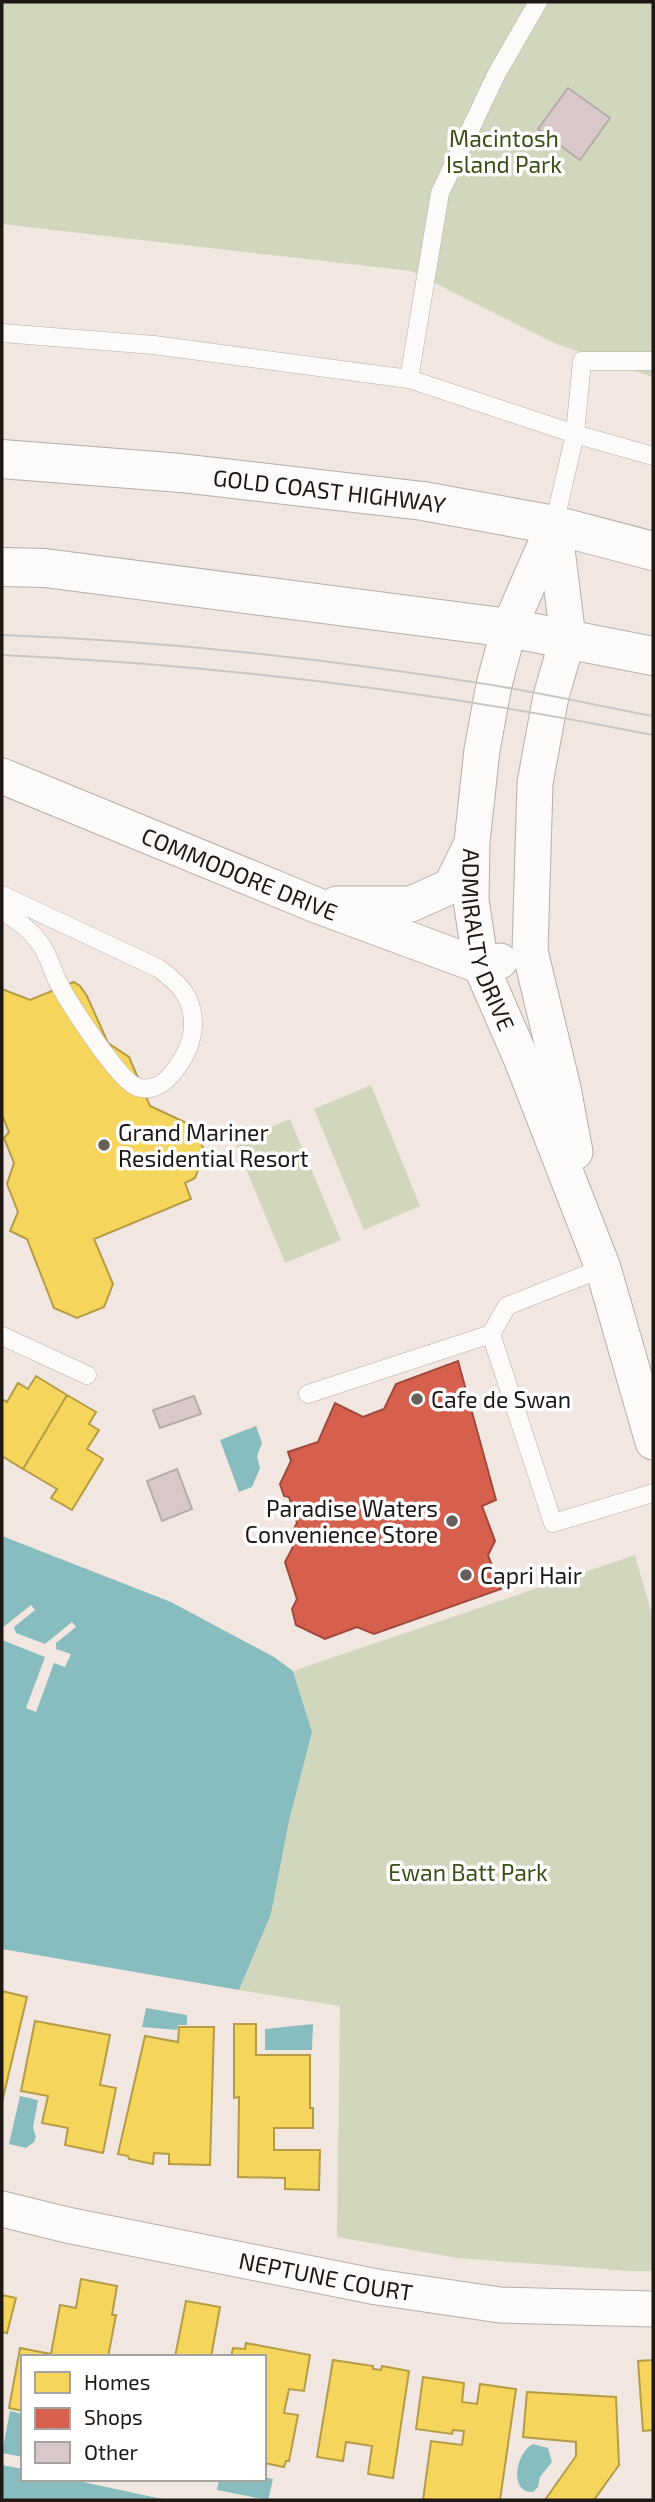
<svg xmlns="http://www.w3.org/2000/svg" width="655" height="2502" font-family="'Exo 2',sans-serif">
<style>
.green{fill:#d1d7bd}
.water{fill:#88bdbf}
.pier{fill:#f1e6e0}
.homes{fill:#f6d55c;stroke:#b59c46;stroke-width:2}
.shops{fill:#d6604d;stroke:#9f4a3c;stroke-width:2}
.building{fill:#d9c8ca;stroke:#b4abaa;stroke-width:2}
.lines{fill:none;stroke-linecap:round;stroke-linejoin:round}
.service-casing{stroke:#b7aeaa;stroke-width:19}
.minor-casing{stroke:#b7aeaa;stroke-width:37}
.trunk-casing{stroke:#b7aeaa;stroke-width:40}
.service{stroke:#fdfbfa;stroke-width:18}
.minor{stroke:#fdfbfa;stroke-width:35}
.trunk{stroke:#fdfbfa;stroke-width:38}
.tram{stroke:#c9c7c5;stroke-width:2}
.poi-dot{fill:#685f5b;stroke:#fff;stroke-width:2.5}
.labels{text-anchor:middle;dominant-baseline:central;stroke-width:7;stroke-linejoin:round;paint-order:stroke}
.park-label{font-size:23px;fill:#394f14;stroke:#fff}
.street-label{font-size:23px;fill:#1e1713;stroke:#fff}
.poi-label{font-size:23px;fill:#1e1713;stroke:#fff;text-anchor:start}
</style>
<rect width="100%" height="100%" fill="#f1e6e0"/>
<path class="green" d="M2 2H653V377L556 344 411 271 2 224Z
M371 1085 420 1206 364 1230 314 1109Z
M290 1119 341 1240 285 1263 235 1142Z
M635 1555 653 1618V2271H630L458 2258 337 2237 340 2006 239 1990 271 1914 289 1821 312 1732 293 1671Z"/>
<path class="water" d="M256 1426 262 1443 257 1456 260 1468 252 1487 239 1492 220 1440Z
M2 1536 171 1602 274 1657 293 1671 312 1732 289 1821 271 1914 239 1990 2 1949Z
M146 2008 187 2015V2025H178L177 2030 142 2027Z
M313 2024 312 2050H265V2029Z
M20 2096 38 2100 33 2128 36 2137 34 2142 26 2148 9 2144Z
M10 2411 23 2414V2457L2 2453Z
M533 2444 548 2448 552 2462 540 2477 538 2487 533 2492C508 2493 516 2452 533 2444Z
M2 2465 23 2469V2479H69L167 2500H2Z
M264 2477 273 2479 268 2500 217 2490 219 2479H264Z"/>
<path class="pier" d="M31 1605 35 1610 14 1627 16 1633 45 1644 72 1622 76 1627 56 1643V1649L71 1654 65 1667 54 1663 36 1712 26 1708 45 1657 2 1640V1628Z"/>
<path class="homes" d="M74 982 80 986 87 996 108 1043 129 1057 150 1106 193 1126 205 1152 195 1178 185 1183 191 1199 94 1239 113 1284 104 1307 77 1318 54 1308 27 1239 10 1231 18 1212 7 1184 14 1163 4 1138 9 1132 2 1115V989L30 1000Z
M36 1376 67 1395 23 1469 2 1456V1399L7 1402 18 1383 28 1389Z
M67 1395 96 1412 89 1424 99 1430 87 1449 103 1459 72 1510 51 1498 57 1489 23 1469Z
M2 1991 27 1997 2 2102Z
M35 2021 110 2035 100 2085 116 2088 103 2153 65 2145 68 2128 42 2123 48 2096 21 2091Z
M234 2024H256V2055H310V2108H313V2128H274V2150H320L319 2190 285 2189V2178L238 2177 239 2097 234 2098Z
M179 2027H214L210 2165 169 2164V2154L154 2153 153 2164 129 2159 128 2156 118 2154 145 2036 178 2042Z
M81 2279 117 2286 112 2315H116L108 2357H23V2411L9 2408 20 2348 51 2354 60 2305 76 2308Z
M2 2295 16 2298 7 2333 2 2332Z
M186 2301 220 2307 211 2357H175Z
M246 2343 310 2355 304 2391 289 2389 284 2413 298 2415 289 2461H286L284 2467 264 2463V2357H231L233 2348 245 2349Z
M333 2360 373 2366V2369L381 2370 382 2366 409 2371 393 2478 368 2474 372 2446 346 2442 343 2461 317 2457Z
M653 2360V2430L643 2431 638 2361Z
M423 2377 464 2383 462 2402 477 2404 480 2384 516 2389 500 2500H423L431 2441 462 2445 464 2431 453 2430 452 2434 416 2429Z
M527 2392 616 2397 619 2465 594 2500H545L576 2456V2442L523 2437Z"/>
<path class="shops" d="M458 1361 496 1500 482 1506 495 1541 488 1555 501 1589 374 1634 357 1627 325 1639 296 1625 292 1609 297 1599 285 1562 293 1547 289 1538 297 1523 289 1497 284 1496 280 1484 291 1461 288 1452 318 1442 335 1403 363 1417 384 1409 396 1384Z"/>
<path class="building" d="M568 88 610 118 580 160 538 129Z
M194 1396 201 1414 160 1428 153 1410Z
M177 1469 192 1509 162 1521 147 1481Z"/>
<g class="lines">
<defs>
<path id="service" d="M2 333 154 345 409 379 575 434 653 456
M409 379 440 193 497 73 538 2
M554 525 575 434 582 361H653
M2 895 158 968C179 983 193 997 193 1024 193 1044 183 1061 170 1076 162 1086 149 1091 137 1087 118 1080 67 1000 57 980 51 967 48 953 39 942 29 928 16 919 2 911
M603 1268 507 1306 491 1334 553 1523 653 1493
M2 1336 87 1375
M308 1394 491 1334"/>
<g id="minor">
<path id="s1" d="M554 525 509 628 494 685 482 750 472 842 471 900 481 966 521 1058 603 1268 653 1442"/>
<path d="M554 525 568 638 551 696 535 783 530 951 563 1088 575 1152"/>
<path id="s2" d="M2 776 316 905 481 966 500 961"/>
<path d="M337 904H411L451 886 470 847"/>
<path id="s3" d="M2 2209 67 2225 377 2287 500 2305 653 2309"/>
</g>
<g id="trunk">
<path id="s4" d="M2 459 181 473 423 501 554 525 653 551"/>
<path d="M2 567 45 568 509 628 653 656"/>
</g>
</defs>
<use href="#service" class="service-casing"/>
<use href="#minor" class="minor-casing"/>
<use href="#trunk" class="trunk-casing"/>
<use href="#service" class="service"/>
<use href="#minor" class="minor"/>
<use href="#trunk" class="trunk"/>
<path class="tram" d="M2 635C166 641 330 659 492 685 546 694 600 706 653 716
M2 655C220 665 439 692 653 735"/>
</g>
<g class="poi-dot">
<circle cx="104" cy="1145" r="7"/>
<circle cx="417" cy="1399" r="7"/>
<circle cx="452" cy="1521" r="7"/>
<circle cx="466" cy="1575" r="7"/>
</g>
<g class="labels">
<g class="park-label">
<text x="504" y="138">Macintosh<tspan x="504" dy="26">Island Park</tspan></text>
<text x="468" y="1872">Ewan Batt Park</text>
</g>
<g class="street-label">
<text stroke="none"><textPath href="#s4" startOffset="329">GOLD COAST HIGHWAY</textPath></text>
<text stroke="none"><textPath href="#s2" startOffset="257">COMMODORE DRIVE</textPath></text>
<text stroke="none"><textPath href="#s1" startOffset="430">ADMIRALTY DRIVE</textPath></text>
<text stroke="none"><textPath href="#s3" startOffset="331">NEPTUNE COURT</textPath></text>
</g>
<g class="poi-label">
<text x="118" y="1132">Grand Mariner<tspan x="118" dy="26">Residential Resort</tspan></text>
<text x="431" y="1399">Cafe de Swan</text>
<text x="438" y="1508" text-anchor="end">Paradise Waters<tspan x="438" dy="26">Convenience Store</tspan></text>
<text x="480" y="1575">Capri Hair</text>
</g>
</g>
<rect width="655" height="2502" fill="none" stroke="#1e1713" stroke-width="7"/>
<rect x="21" y="2355" width="245" height="126" fill="#ffffff" stroke="#a5a2a1" stroke-width="2"/>
<rect x="35" y="2372" width="35" height="21" fill="#f6d55c" stroke="#a5a2a1" stroke-width="2"/>
<text x="84" y="2390" font-size="21" fill="#1e1713">Homes</text>
<rect x="35" y="2408" width="35" height="21" fill="#d6604d" stroke="#a5a2a1" stroke-width="2"/>
<text x="84" y="2425" font-size="21" fill="#1e1713">Shops</text>
<rect x="35" y="2442" width="35" height="21" fill="#d9c8ca" stroke="#a5a2a1" stroke-width="2"/>
<text x="84" y="2460" font-size="21" fill="#1e1713">Other</text>
</svg>
